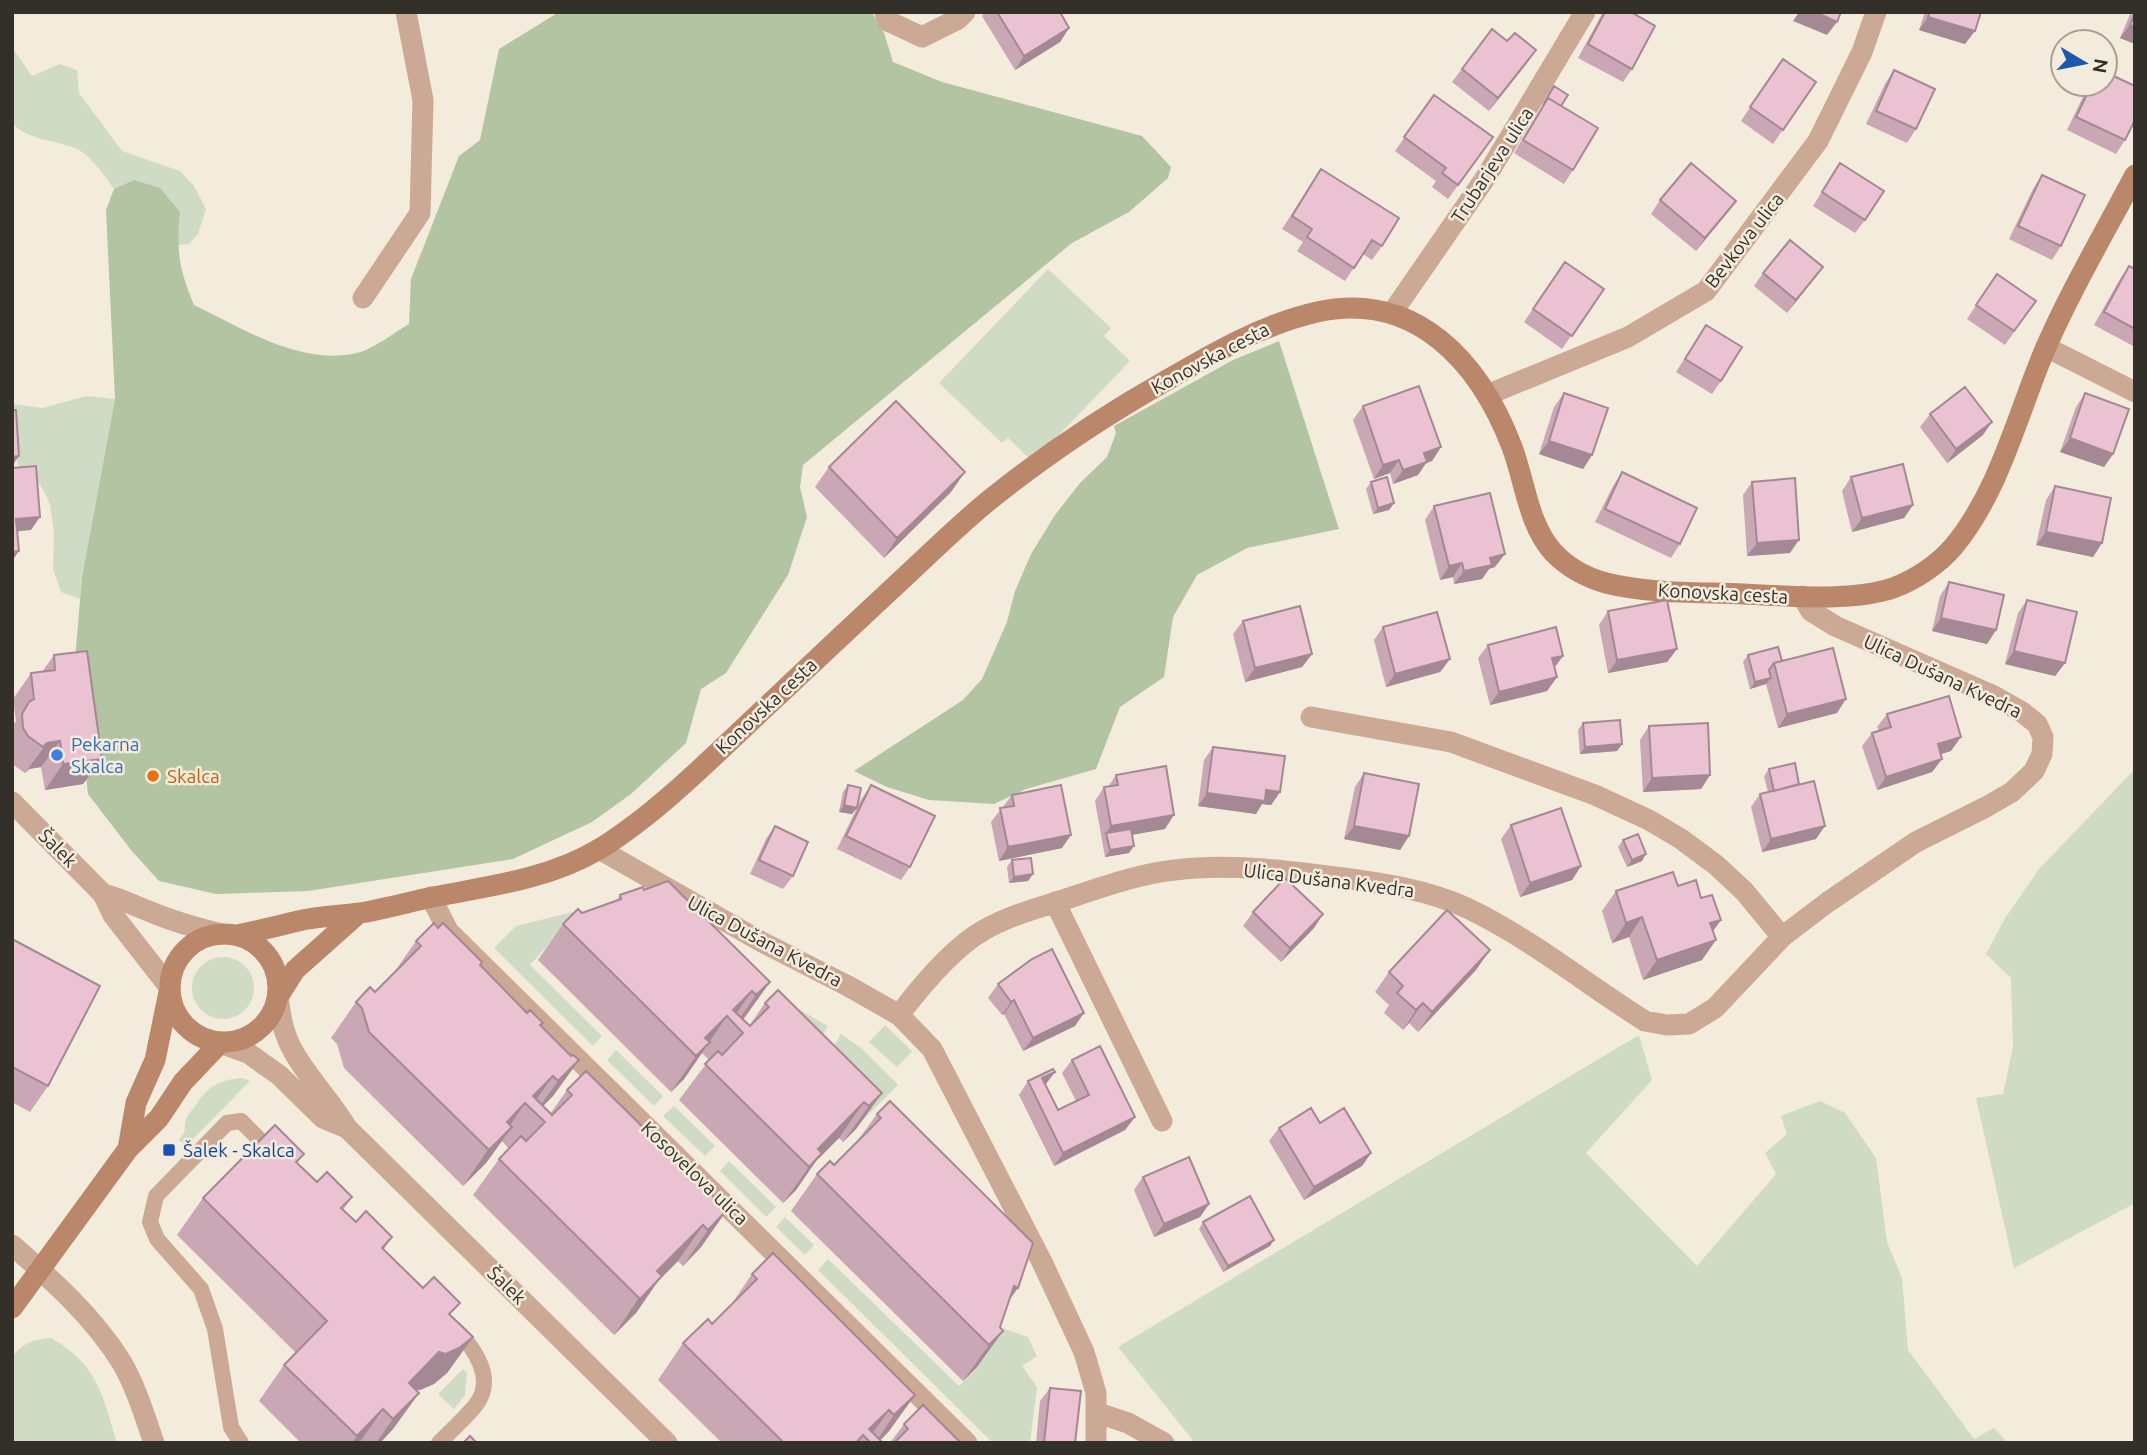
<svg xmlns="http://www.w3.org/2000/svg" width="2147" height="1455" font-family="Ubuntu,sans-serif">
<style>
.green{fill:#cfdbc4}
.forest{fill:#b3c4a3}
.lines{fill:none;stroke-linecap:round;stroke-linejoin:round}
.lane{stroke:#cca995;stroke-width:16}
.street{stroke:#cca995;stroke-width:21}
.secondary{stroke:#ba876a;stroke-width:21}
.wall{fill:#c9a7b5}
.shaded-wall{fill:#a48893}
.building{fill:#eac2d2;stroke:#a48893;stroke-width:2}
.shop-dot{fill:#3f7fe0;stroke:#f3ebdc;stroke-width:2.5}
.food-dot{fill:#e8710a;stroke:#f3ebdc;stroke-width:2.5}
.transit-dot{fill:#1a4fb4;stroke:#f3ebdc;stroke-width:2.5}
.labels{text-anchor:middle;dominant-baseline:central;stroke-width:5;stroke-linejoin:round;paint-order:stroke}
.street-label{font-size:19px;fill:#33302a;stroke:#f3ebdc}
.shop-label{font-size:19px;fill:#366cbe;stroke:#f3ebdc;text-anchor:start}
.food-label{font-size:19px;fill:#c56008;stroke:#f3ebdc;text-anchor:start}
.transit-label{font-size:19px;fill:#164399;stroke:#f3ebdc;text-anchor:start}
</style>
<rect width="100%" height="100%" fill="#f3ebdc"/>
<path class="green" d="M12 47 32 76 60 64 77 70 79 93 122 151 180 171 194 186 206 209 198 234 189 244 177 245 180 212 134 180 114 189C105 176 90 154 75 148 54 140 28 140 12 123Z
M1048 269 1111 328 1104 336 1130 361 1033 462 1008 438 1002 443 939 383Z
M86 396 115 399 82 577 80 599 61 592 53 569 54 533 50 504 40 484 20 478 12 424V404L43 408Z
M2135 769V1203L2014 1268 1976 1098 2003 1094 2013 1047 2011 978 1986 954 2004 920 2039 869Z
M573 912 579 935 551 942 530 965 602 1036 593 1046 494 948 516 926Z
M192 988a31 31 0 1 1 62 0a31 31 0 1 1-62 0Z
M781 999 828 1026 818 1043 831 1052 841 1034 861 1048 898 1085 860 1123Z
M885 1025 912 1051 897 1067 869 1042Z
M1639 1035 1652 1080 1586 1153 1697 1266 1776 1174 1765 1153 1787 1134 1781 1116 1820 1101 1845 1113 1876 1158 1887 1242 1902 1278 1908 1350 1974 1439 1994 1428 2008 1443H1195L1118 1347Z
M616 1050 663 1096 654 1106 607 1060Z
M243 1078 250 1081 186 1146 179 1140C188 1128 183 1130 186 1119 188 1114 193 1109 196 1105 208 1086 221 1079 243 1078Z
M674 1106 715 1146 705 1156 663 1116Z
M729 1161 776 1207 766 1217 720 1171Z
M785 1217 814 1245 805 1255 776 1227Z
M828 1259 959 1386 978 1367 993 1325 1028 1337 1037 1356 1022 1366 1037 1387 1030 1443H993L818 1270Z
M51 1338C98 1365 102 1394 117 1443H12V1357C22 1343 35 1339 51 1338Z
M463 1369 467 1373 465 1395 454 1409 438 1394Z"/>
<path class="forest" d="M559 12H871L882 26 893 62 942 82 1142 136 1171 167 1168 178 1129 212 1072 243 803 465 800 487 807 517 788 575 726 673 701 689 686 743 631 794 592 822 513 859 308 891 216 894 159 881 131 850 88 794 74 672 82 577 115 399 106 210 114 189 134 180 160 188 180 212C176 251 179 269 194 305 244 329 300 366 357 353 372 350 395 332 409 324L411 279 459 156 480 140 499 49Z
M1279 341 1339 529 1247 548 1197 575 1173 617 1164 677 1120 707 1096 769 1026 789 994 804 929 800 887 787 854 771 963 700 982 679 1007 622 1015 591 1031 554 1055 515 1080 483 1107 457 1116 433 1114 426 1233 360Z"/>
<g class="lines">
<path class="lane" d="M241 1443 231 1427 215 1329 201 1289 157 1239 150 1222 156 1196 227 1123 241 1121 274 1154
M439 1443C451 1431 464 1419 475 1406 497 1379 474 1347 454 1328"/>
<path class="street" d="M885 12 888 21 922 37 958 19 965 12
M363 298 420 213 423 100 406 12
M1392 313 1486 177 1585 12
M2046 347 2135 392
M1487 395 1628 337 1706 291 1818 141 1862 52 1876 12
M1311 717 1451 742 1595 795 1649 820 1681 839 1716 865 1744 891 1782 937
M12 802 103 894 113 915 170 988
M599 849 760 941 848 986 899 1015 932 1049 1042 1262 1084 1352 1096 1393V1443
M103 894C121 898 134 906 151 912 174 922 197 928 221 934
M431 897 448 931 967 1443
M1055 902 1162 1121
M278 997C280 1010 281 1023 286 1035 295 1064 331 1100 347 1128L667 1443
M899 1015C921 986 952 948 984 930 1009 916 1037 908 1063 900 1100 888 1137 874 1175 870 1231 863 1289 871 1344 878 1386 884 1428 890 1467 908 1530 938 1586 984 1645 1021L1667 1025 1689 1024 1715 1008 1782 937 1828 902 1916 842 1986 807 2012 792 2034 771 2042 754 2043 737 2037 724 2022 712 1992 695 1835 626 1811 611 1802 596
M220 1043 248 1053 279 1075 323 1118 347 1128
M12 1245C52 1280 94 1317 122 1363 136 1387 145 1417 154 1443
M1098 1413 1128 1423 1164 1443"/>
<path class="secondary" d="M170 988a54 54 0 1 1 108 0a54 54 0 1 1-108 0Z
M237 935C258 931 277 926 298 921 318 916 339 916 360 913 384 909 409 902 433 897 490 886 550 879 601 848 665 808 725 744 781 693 823 653 866 613 909 573 936 548 963 521 992 498 1048 453 1107 414 1169 379 1215 352 1264 324 1317 312 1416 290 1480 363 1512 447 1525 481 1528 524 1553 552 1567 567 1587 578 1606 583 1650 594 1699 592 1744 594 1787 596 1852 602 1893 588 1915 580 1939 564 1954 546 1998 493 2017 417 2043 354 2069 293 2104 234 2135 175
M278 997 295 970 359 913
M128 1149 136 1103 155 1060 169 992
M12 1308 128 1149 159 1118 183 1082 220 1043"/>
</g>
<path class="wall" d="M985 12H1060L1069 28 1060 42 1015 70 982 16Z
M1603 12H1631L1632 69 1623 82 1578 58Z
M1925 12H1981L1965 44 1919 30Z
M2131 12H2135V44L2120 38Z
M1507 41 1536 50 1489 111 1452 82 1462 69Z
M1783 59 1816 82 1773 144 1741 121Z
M1894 70 1916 129 1907 143 1866 124 1885 84Z
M2089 84H2105L2125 140 2116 154 2067 130Z
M1554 86 1561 106 1573 170 1564 184 1514 153Z
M1434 95 1493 137 1448 199 1432 187 1436 181 1395 151Z
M1840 163 1865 220 1855 233 1813 206Z
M1321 169 1382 246 1372 260 1363 254 1345 281 1297 251 1303 242 1282 229Z
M2042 175 2061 246 2052 260 2009 239 2033 189Z
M1660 200 1736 201 1726 214 1696 251 1651 214Z
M1565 262 1604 289 1562 349 1524 322Z
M2129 266 2135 269V347L2094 325 2120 279Z
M1763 273 1813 280 1787 313 1754 286Z
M1997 274 2036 301 2005 345 1967 319Z
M1706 325 1721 381 1712 394 1676 372Z
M1564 393 1592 455 1583 469 1539 454 1554 407Z
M2085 393 2113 454 2104 467 2060 452 2076 407Z
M1363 406 1441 447 1432 461 1426 463 1418 475 1393 484 1390 473 1374 479 1353 420Z
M1930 414 1983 435 1947 463 1920 427Z
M829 467 951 492 884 558 815 487Z
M1622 472 1680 544 1671 558 1595 522 1613 486Z
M1851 477 1913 505 1904 518 1852 532 1842 491Z
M1371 482 1394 503 1389 510 1373 514 1366 489Z
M1752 482 1790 553 1747 556 1743 495Z
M2055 486 2102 543 2093 557 2036 545 2046 500Z
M1434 506 1495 567 1489 569 1482 579 1454 584 1453 577 1440 580 1425 520Z
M1949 582 1996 630 1987 644 1932 631 1940 596Z
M2027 600 2065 663 2055 676 2005 664 2018 613Z
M1608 611 1677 649 1667 662 1608 673 1599 625Z
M1243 621 1312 654 1302 667 1245 682 1233 634Z
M1383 627 1450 659 1440 672 1386 687 1374 640Z
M1488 645 1563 656 1554 668 1557 677 1547 691 1490 705 1478 658Z
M54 655 102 759 83 784 45 790 41 767 29 769 25 773 12 764V726L16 721 13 699 31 673 42 672Z
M1748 655 1782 661 1837 713 1778 728 1766 684 1750 689 1743 662Z
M1887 714 1951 751 1940 754 1942 759 1932 772 1877 790 1862 746 1872 733 1879 731 1877 727Z
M1583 723 1622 744 1617 751 1580 754 1578 730Z
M1649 726 1710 775 1701 789 1643 792 1640 740Z
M1213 747 1280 792 1271 805 1262 804 1256 814 1198 806 1204 760Z
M1769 769 1799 784 1816 839 1762 852 1751 807 1760 794 1768 792 1764 776Z
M1364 773 1409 836 1400 850 1344 839 1355 787Z
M1116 775 1165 829 1132 835 1129 853 1105 857 1095 801 1104 787H1108Z
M848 785 857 807 862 798 871 785 910 867 901 880 837 849 857 808 852 814 839 812 843 792Z
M1012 795 1062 848 999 861 991 822Z
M1511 825 1581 866 1572 880 1520 897 1501 839Z
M775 826 793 876 783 889 750 874 766 839Z
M1623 840 1642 861 1627 867 1618 847Z
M1012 860 1033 874 1028 881 1009 883 1007 867Z
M1678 886 1701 898 1721 920 1713 931 1702 960 1643 980 1629 937 1612 943 1602 911 1616 891Z
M644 890 770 982 743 1020 749 1026 765 1003 882 1093 856 1129 843 1142 839 1138 816 1161 796 1190 783 1203 679 1100 709 1060 702 1053 684 1079 671 1092 538 960 563 924 582 913 616 901 620 895Z
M1253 912 1323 914 1314 928 1281 962 1243 926Z
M12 939 48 1086 30 1112 12 1102Z
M416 941 480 965 571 1056 579 1060 553 1096 543 1106 550 1114 567 1090 727 1210 701 1247 683 1266 678 1261 658 1281 636 1313 614 1335 473 1195 499 1159 509 1149 502 1141 486 1163 463 1186 344 1068 337 1044 331 1038 356 1002 375 992 393 974Z
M1476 970 1418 1032 1409 1023 1403 1030 1384 1013 1389 1005 1375 992 1389 972Z
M998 984 1075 1026 1023 1051 1004 1014 1002 1015 988 998Z
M1072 1060 1135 1117 1125 1130 1054 1166 1019 1095 1028 1081 1055 1072 1045 1085 1058 1110 1076 1101 1062 1073Z
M890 1101 1010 1299 1000 1327 977 1367 963 1381 791 1211 817 1174 834 1165 856 1143 877 1114Z
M1320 1123 1371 1153 1362 1166 1304 1200 1269 1141 1279 1128Z
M304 1154 297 1163 317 1182 352 1197 343 1210 356 1222 392 1237 384 1249 473 1337 447 1373 434 1384 420 1390 415 1389 419 1393 393 1429 380 1443H301L259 1401 284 1365 296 1353 177 1235 203 1198Z
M1143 1177 1209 1204 1200 1217 1154 1237 1134 1190Z
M1203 1222 1270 1246 1223 1272 1199 1229Z
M752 1274 915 1395 889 1431 880 1440 883 1443H722L658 1380 683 1343 712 1324 729 1308Z
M1050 1388 1075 1443H1036L1040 1401Z
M904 1424 961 1443H890Z"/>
<path class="shaded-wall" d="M1799 12H1815L1837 22 1827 35 1793 21Z
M1928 17 1975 31 1965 44 1919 30Z
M2130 25 2135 27V44L2120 38Z
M1069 28 1060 42 1015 70 1024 56Z
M1536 50 1527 63 1489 111 1498 98Z
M1736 201 1726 214 1696 251 1705 238Z
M1823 267 1813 280 1787 313 1796 300Z
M1992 422 1983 435 1947 463 1956 449Z
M2070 438 2113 454 2104 467 2060 452Z
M1549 441 1592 455 1583 469 1539 454Z
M1441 447 1432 461 1426 463 1418 475 1393 484 1403 470 1424 453Z
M19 456 12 466V457Z
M1399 460 1390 473 1374 479 1383 465Z
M965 472 951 492 884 558 897 538Z
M1394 503 1389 510 1373 514 1378 508Z
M1913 505 1904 518 1852 532 1862 518Z
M40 517 31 530 12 532 16 519Z
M2046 532 2102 543 2093 557 2036 545Z
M1799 540 1790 553 1747 556 1757 543Z
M19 551 12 561V552Z
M1505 554 1495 567 1489 569 1482 579 1454 584 1464 571 1490 558Z
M1462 563 1453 577 1440 580 1449 566Z
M1941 618 1996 630 1987 644 1932 631Z
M1677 649 1667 662 1608 673 1617 660Z
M2014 651 2065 663 2055 676 2005 664Z
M1312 654 1302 667 1245 682 1255 668Z
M1563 656 1553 669 1552 658Z
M1450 659 1440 672 1386 687 1395 674Z
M1557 677 1547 691 1490 705 1499 692Z
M1771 678 1766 684 1750 689 1755 682Z
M1846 699 1837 713 1778 728 1787 714Z
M1961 737 1951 751 1928 758 1938 744Z
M60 741 41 767 29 769 25 773 47 743Z
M1622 744 1617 751 1580 754 1585 747Z
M102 759 83 784 45 790 63 764Z
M1942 759 1932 772 1877 790 1886 777Z
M1710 775 1701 789 1643 792 1652 778Z
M1266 790 1280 792 1271 805 1262 804 1256 814 1198 806 1207 793Z
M844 805 857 808 852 814 839 812Z
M1174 815 1165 829 1107 839 1106 833 1111 826Z
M1354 826 1409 836 1400 850 1344 839Z
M1825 826 1816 839 1762 852 1771 839Z
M1071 835 1062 848 999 861 1008 847Z
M1134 846 1129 853 1105 857 1110 850Z
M1646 854 1642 861 1627 867 1632 860Z
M1581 866 1572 880 1520 897 1530 883Z
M1033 874 1028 881 1009 883 1014 877Z
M1323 914 1314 928 1281 962 1290 948Z
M1642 917 1629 937 1612 943 1626 923Z
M1721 920 1707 939 1710 923Z
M1716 940 1702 960 1643 980 1657 960Z
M1490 950 1476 970 1418 1032 1432 1012Z
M770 982 744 1018 736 1026 735 1025 756 995Z
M752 991 731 1021 733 1010Z
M1014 1000 1004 1014 1002 1015 1011 1002Z
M1423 1003 1409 1023 1403 1030 1416 1010Z
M1084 1013 1075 1026 1023 1051 1033 1038Z
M727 1016 684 1079 671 1092 696 1056 705 1038Z
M579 1060 553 1096 536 1113H535L558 1081Z
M1055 1072 1045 1085 1033 1091 1042 1078Z
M553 1076 530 1108 533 1096Z
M882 1093 856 1129 843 1142 869 1106Z
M864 1102 839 1138 816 1161 796 1190 783 1203 809 1167 818 1149Z
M525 1103 502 1137 512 1127 486 1163 463 1186 507 1122Z
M1135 1117 1125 1130 1054 1166 1063 1153Z
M1371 1153 1362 1166 1304 1200 1314 1187Z
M1209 1204 1200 1217 1154 1237 1164 1224Z
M727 1210 701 1247 683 1266 708 1230Z
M703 1225 678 1261 658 1281 636 1313 614 1335 657 1271Z
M1274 1240 1270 1246 1223 1272 1228 1266Z
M1014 1286 1018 1288 992 1324Z
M1003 1331 977 1367 963 1381 989 1345Z
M473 1337 447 1373 434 1384 420 1390 413 1389 409 1383 439 1352Z
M419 1393 393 1429 380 1443H376L393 1419Z
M915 1395 889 1431 878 1443H875L894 1415Z
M383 1409 359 1443H352L357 1436Z
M889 1410 868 1440 869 1429Z"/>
<path class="building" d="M997 12H1060L1069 28 1024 56Z
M1605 12H1631L1655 26 1632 69 1588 44Z
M1815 12H1841L1837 22Z
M1930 12H1981L1975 31 1928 17Z
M2135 13V27L2130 25Z
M1492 29 1507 41 1515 33 1536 50 1498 98 1462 69Z
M1783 59 1816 82 1783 130 1750 107Z
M1894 70 1935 89 1916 129 1876 111Z
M2105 72 2135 86V120L2125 140 2076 117 2092 84H2105Z
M1554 86 1568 95 1561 106 1548 98 1543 105Z
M1434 95 1493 137 1458 185 1442 173 1446 168 1404 137Z
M1548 98 1598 128 1573 170 1523 140Z
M1691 163 1736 201 1705 238 1660 200Z
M1840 163 1884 191 1865 220 1822 192Z
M1321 169 1399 218 1382 246 1372 240 1354 268 1307 237 1312 229 1292 216Z
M2042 175 2085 195 2061 246 2018 226Z
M1790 240 1823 267 1796 300 1763 273Z
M1565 262 1604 289 1572 336 1533 309Z
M2129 266 2135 269V329L2104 312Z
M1997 274 2036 301 2014 331 1976 305Z
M1706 325 1742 347 1721 381 1685 359Z
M1419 386 1441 447 1424 453 1427 462 1403 470 1399 460 1383 465 1363 406Z
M1965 387 1992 422 1956 449 1930 414Z
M1564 393 1608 408 1592 455 1549 441Z
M2085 393 2129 409 2113 454 2070 438Z
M896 401 965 472 897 538 829 467Z
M12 410H16L19 456 12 457Z
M1903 464 1913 505 1862 518 1851 477Z
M36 466 40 517 16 519 19 551 12 552V468Z
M1622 472 1697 508 1680 544 1605 509Z
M1387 477 1394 503 1378 508 1371 482Z
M1795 478 1799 540 1757 543 1752 482Z
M2055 486 2111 498 2102 543 2046 532Z
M1490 493 1505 554 1490 558 1492 565 1464 571 1462 563 1449 566 1434 506Z
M1949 582 2004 595 1996 630 1941 618Z
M1667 600 1677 649 1617 660 1608 611Z
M2027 600 2077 612 2065 663 2014 651Z
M1300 606 1312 654 1255 668 1243 621Z
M1437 612 1450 659 1395 674 1383 627Z
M1556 627 1563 656 1552 658 1557 677 1499 692 1488 645Z
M1778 647 1782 661 1774 663 1769 670 1771 678 1755 682 1748 655Z
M1833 648 1846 699 1787 714 1774 663Z
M87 651 102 759 63 764 60 741 47 743 43 747 28 736 23 728 22 714 29 702 34 699 31 673 55 670 54 655Z
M1949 696 1961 737 1938 744 1942 759 1886 777 1872 733 1891 727 1887 714Z
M1620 720 1622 744 1585 747 1583 723Z
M1708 723 1710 775 1652 778 1649 726Z
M1213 747 1285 756 1280 792 1266 790 1265 801 1207 793Z
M1795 763 1799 784 1774 791 1769 769Z
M1166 766 1174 815 1111 826 1104 787 1118 785 1116 775Z
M1364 773 1419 784 1409 836 1354 826Z
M1814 781 1825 826 1771 839 1760 794Z
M848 785 861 788 857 808 844 805Z
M871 785 935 816 910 867 846 836Z
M1061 785 1071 835 1008 847 1000 808 1014 806 1012 795Z
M1561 808 1581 866 1530 883 1511 825Z
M775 826 808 842 793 876 759 860Z
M1131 829 1134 846 1110 850 1106 833Z
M1638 834 1646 854 1632 860 1623 840Z
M1031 858 1033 874 1014 877 1012 860Z
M1673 872 1678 886 1696 880 1701 898 1712 895 1721 920 1710 923 1716 940 1657 960 1642 917 1626 923 1616 891Z
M1285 878 1323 914 1290 948 1253 912Z
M668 881 770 982 756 995 752 991 733 1010 750 1026 769 1007 765 1003 778 990 882 1093 869 1106 864 1102 818 1149 822 1153 809 1167 705 1064 718 1051 722 1055 743 1033 727 1016 705 1038 710 1042 696 1056 563 924 578 909 582 913 621 899 620 895 643 887 644 890Z
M1447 910 1490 950 1432 1012 1423 1003 1416 1010 1397 993 1403 986 1389 972Z
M434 923 438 928 443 923 482 962 480 965 527 1013 530 1010 543 1023 540 1025 571 1056 573 1055 579 1060 558 1081 553 1076 533 1096 552 1115 572 1095 567 1090 586 1071 727 1210 708 1230 703 1225 657 1271 662 1276 640 1299 499 1159 521 1136 526 1141 545 1122 525 1103 507 1122 512 1127 489 1150 369 1032 362 1008 356 1002 370 987 375 992 421 946 416 941Z
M12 939 100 986 48 1086 12 1067Z
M1052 949 1084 1013 1033 1038 1014 1000 1011 1002 998 984 1032 959Z
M1100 1046 1135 1117 1063 1153 1028 1081 1053 1069 1055 1072 1042 1078 1058 1110 1089 1095 1072 1060Z
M890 1101 1033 1243 1018 1288 1014 1286 1000 1327 1003 1331 989 1345 817 1174 830 1161 834 1165 881 1118 877 1114Z
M1311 1108 1320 1123 1344 1108 1371 1153 1314 1187 1279 1128Z
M275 1125 304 1154 296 1162 317 1182 327 1172 352 1197 341 1208 356 1222 366 1211 392 1237 382 1248 423 1288 434 1277 460 1303 449 1314 473 1337 459 1348 446 1354 439 1352 409 1383 419 1393 393 1419 383 1409 357 1436 284 1365 327 1321 203 1198Z
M1189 1157 1209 1204 1164 1224 1143 1177Z
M1250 1196 1274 1240 1228 1266 1203 1222Z
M773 1253 915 1395 894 1415 889 1410 869 1429 883 1443H871L863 1435 856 1443H784L683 1343 708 1319 712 1324 757 1279 752 1274Z
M1050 1388 1081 1391 1075 1443H1044Z
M923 1405 961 1443H894L908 1429 904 1424Z
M470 1436 477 1443H463Z"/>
<circle class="shop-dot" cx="57" cy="755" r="7"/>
<circle class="food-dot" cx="153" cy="776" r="7"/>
<rect class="transit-dot" x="162" y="1143" width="14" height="14" rx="3.5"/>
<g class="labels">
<g class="street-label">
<text transform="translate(1492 165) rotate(-57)">Trubarjeva ulica</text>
<text transform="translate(1744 240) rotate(-52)">Bevkova ulica</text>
<text transform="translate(1210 358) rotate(-28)">Konovska cesta</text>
<text transform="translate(1723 593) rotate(3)">Konovska cesta</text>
<text transform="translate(1943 676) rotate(25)">Ulica Dušana Kvedra</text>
<text transform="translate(766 706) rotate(-43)">Konovska cesta</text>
<text transform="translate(58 848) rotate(45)">Šalek</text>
<text transform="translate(1329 880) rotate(7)">Ulica Dušana Kvedra</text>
<text transform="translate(765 941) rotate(28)">Ulica Dušana Kvedra</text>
<text transform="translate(695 1173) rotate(44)">Kosovelova ulica</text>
<text transform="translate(507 1285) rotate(44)">Šalek</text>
</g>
<g class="shop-label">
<text x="71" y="744">Pekarna<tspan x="71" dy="22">Skalca</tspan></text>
</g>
<g class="food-label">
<text x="167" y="776">Skalca</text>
</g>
<g class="transit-label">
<text x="183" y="1150">Šalek - Skalca</text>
</g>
</g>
<rect width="2147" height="1455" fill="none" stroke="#33302a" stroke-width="28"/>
<g transform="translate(2084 63) rotate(100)"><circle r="33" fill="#f3ebdc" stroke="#a6a095" stroke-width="2"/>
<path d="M0-5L12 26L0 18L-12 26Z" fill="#1e58aa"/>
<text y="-10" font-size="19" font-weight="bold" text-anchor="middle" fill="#33302a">N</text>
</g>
</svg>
